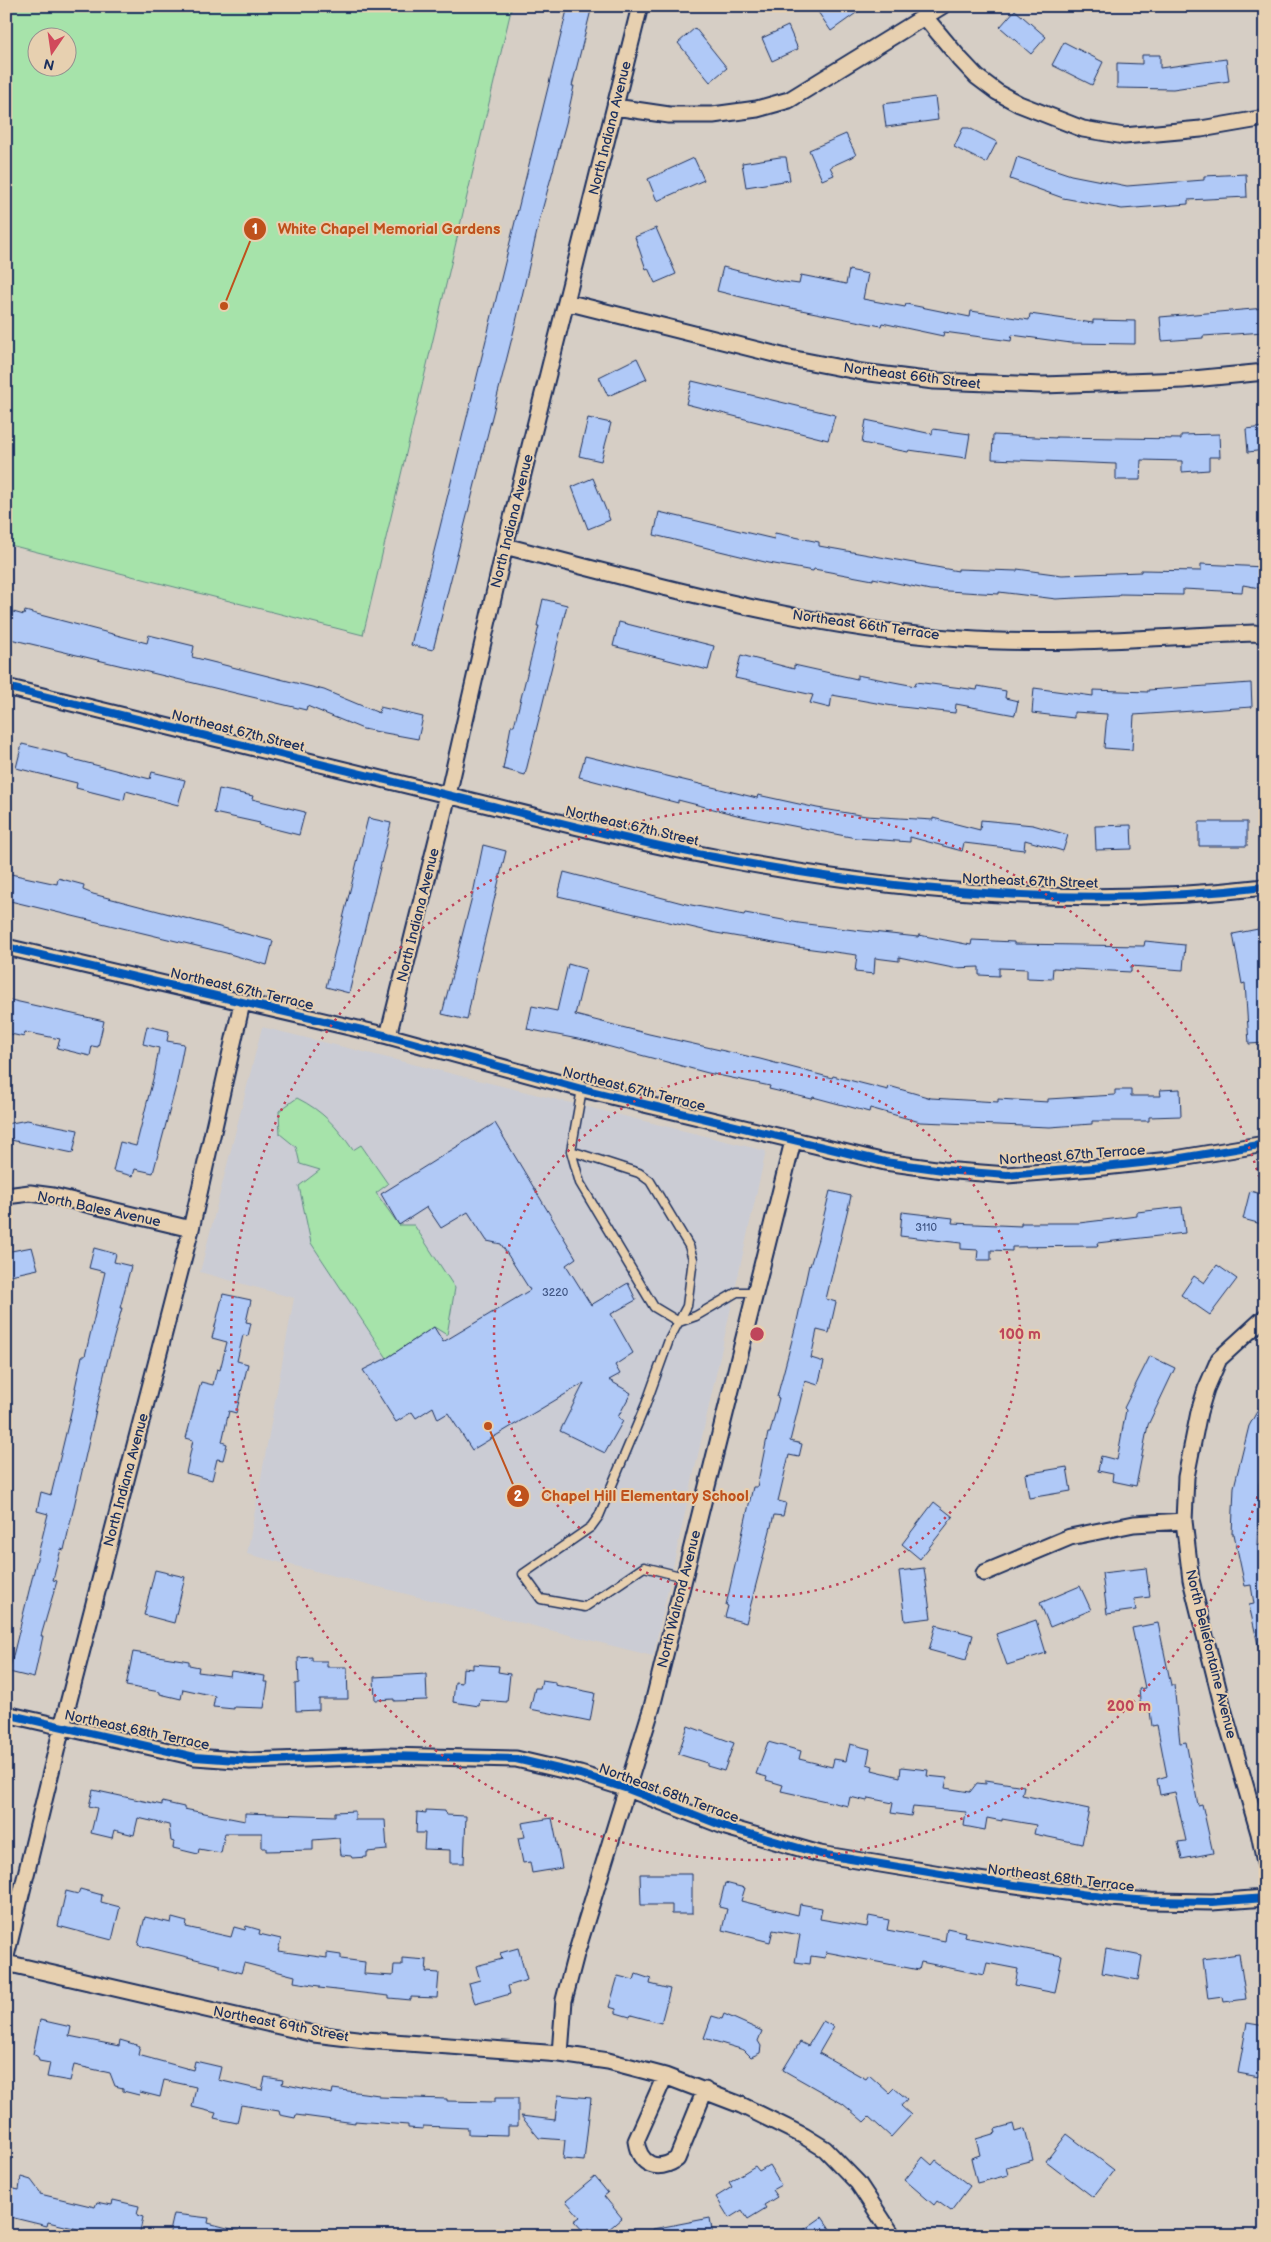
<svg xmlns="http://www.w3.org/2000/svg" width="1271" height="2242" font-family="'Balsamiq Sans',sans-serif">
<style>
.built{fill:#cbccd4}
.green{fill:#a6e3aa;stroke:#608984;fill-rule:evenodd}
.building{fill:#b0c9f7;stroke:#1b2f5e}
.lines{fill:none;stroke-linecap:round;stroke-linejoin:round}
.lane-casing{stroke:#1b2f5e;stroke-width:11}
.street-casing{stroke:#1b2f5e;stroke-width:19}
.lane{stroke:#e7d0b0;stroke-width:8}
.street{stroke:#e7d0b0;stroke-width:15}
.cycleway-casing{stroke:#e7d0b0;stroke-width:11}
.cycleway{stroke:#0057b8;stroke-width:8}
.ring{fill:none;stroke:#bf465b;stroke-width:2.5;stroke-dasharray:2.5 5}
.labels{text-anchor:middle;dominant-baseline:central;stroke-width:4;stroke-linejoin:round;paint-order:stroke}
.number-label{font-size:11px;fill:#405684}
.street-label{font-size:14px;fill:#1b2f5e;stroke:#e7d0b0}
.centre{fill:#bf465b;stroke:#e7d0b0;stroke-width:2.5}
.ring-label{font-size:15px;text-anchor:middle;font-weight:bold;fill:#bf465b;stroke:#e7d0b0;stroke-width:4;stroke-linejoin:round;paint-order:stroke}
.leader{fill:none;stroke:#bf511c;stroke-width:2}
.callout-dot{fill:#bf511c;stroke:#e7d0b0;stroke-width:2}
.mark-label{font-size:15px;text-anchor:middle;font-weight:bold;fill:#fff}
.callout-label{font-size:15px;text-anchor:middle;font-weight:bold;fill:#bf511c;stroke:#e7d0b0;stroke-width:4;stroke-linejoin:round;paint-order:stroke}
</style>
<rect width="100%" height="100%" fill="#d6cec5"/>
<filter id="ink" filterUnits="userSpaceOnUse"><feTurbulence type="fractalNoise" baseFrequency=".02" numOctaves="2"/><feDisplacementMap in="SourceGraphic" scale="10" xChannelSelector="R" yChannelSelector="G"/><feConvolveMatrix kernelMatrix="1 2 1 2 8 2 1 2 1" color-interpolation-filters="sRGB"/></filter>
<g filter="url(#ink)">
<path class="built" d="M262 1027 766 1151 653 1656 247 1554 294 1298 200 1272Z"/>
<path class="green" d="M6 6H512L363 635 6 544ZM38 38H68V68H38Z
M297 1098C323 1111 337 1127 353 1150L361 1145 388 1184 376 1193 399 1225H414L455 1288 447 1335 434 1327 387 1358 311 1243 299 1186 320 1170 300 1164 296 1147 280 1134 279 1111Z"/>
<path class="building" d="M568 6H592L572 86H574L566 123 541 214 516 322 433 650 411 645Z
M814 6H866L831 31Z
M1015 10 1046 37 1031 54 1000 27Z
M788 26 798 49 772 61 762 38Z
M695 28 727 68 710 82 678 43Z
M1064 42 1103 62 1092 85 1052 65Z
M1142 55H1160V68L1226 59 1229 81 1173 89 1117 88V63L1142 64Z
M935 97 938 120 886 127 883 104Z
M963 128H969L997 142 986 163 954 147Z
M846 134 856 155 830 167 834 175 822 180 809 150Z
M780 157H786L790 180 746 187 742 163Z
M1017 157 1071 175 1127 186 1204 180V176L1246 174 1247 197 1188 200V204L1122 209 1063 198 1010 179Z
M694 158 704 180 657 201 648 179Z
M656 228 676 274 655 283 648 268 646 269 635 237Z
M723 267 777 281 799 284 801 275 846 284 849 270 868 274 863 299 905 307 906 304 970 317 971 311 1029 320 1030 314 1093 323V320L1135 321V344L1071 343 1012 335 1011 341 944 332 943 336 882 323 881 326 761 302 717 291Z
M1265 308V332L1203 336V338L1162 341 1160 317Z
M637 358 647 379 608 396 599 377Z
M692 381 835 415 828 440 686 404Z
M588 418 611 423 601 461 579 456Z
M866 420 932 434 933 429 970 434 966 458 909 450 908 452 862 443Z
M1265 427V450L1248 452 1246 429Z
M1219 434 1220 457H1209V470L1182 472V461L1141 460 1140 480H1116V464L992 459 993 435 1056 438V437L1181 439V435Z
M593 478 610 520 588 529 572 487Z
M659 512 774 539 775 533 819 542V546L958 571V569L1017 571V569L1062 575 1141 572V570L1201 571V564L1265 567V589L1243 585 1242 592 1183 589V595L1119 594V596L1056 599 999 592V594L930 590 873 578V580L814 569 813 571 769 563 654 535Z
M543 599 567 605 525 775 503 769 511 726H514L539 626H537Z
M6 610 24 615 25 611 147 643 149 635 194 646 192 657 324 690 379 713 380 707 423 717 418 739 363 729 307 706 306 710 6 638Z
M619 622 714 646 708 670 613 646Z
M741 655 794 669V665L857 679V675L915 686 916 682 977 690 978 686 1006 691 1005 698 1018 701 1015 715 956 704 955 713 893 706 832 695 830 708 810 703 813 695 735 678Z
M1251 683 1252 707 1134 715 1132 750 1104 748 1107 714 1074 712V718L1032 713 1034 688 1093 696V690L1148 692V690Z
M22 744 68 755V758L150 779 152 772 185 780 178 805 126 791 124 800 76 788 77 783 16 768Z
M585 756 757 798 758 795 817 808 866 816 933 820V818L980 830 981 820 1033 825 1068 835 1063 851 1025 840 1024 850 964 843 962 851 910 837V842L856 838 741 816 678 800V803L579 777Z
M219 789 253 796 252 799 305 812 299 835 259 825 260 823 214 813Z
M368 818 391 823 349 993 326 987Z
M1199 822H1247V846H1199Z
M1131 825 1132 849 1096 850 1095 826Z
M483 845 506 851 475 979 467 1020 442 1014 474 889Z
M564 872 686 904 744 915 745 913 799 923 854 930 918 937 919 935 971 945 972 940 1014 942V944L1144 946 1145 941 1185 945 1183 970 1131 966V972L1053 968 1052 979 1027 978V969L999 968V976L979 975V967L953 968 899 957V961L875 958 874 974 855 972 857 955 797 947 716 933 558 896Z
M6 873 57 884 58 878 84 885 83 890 93 894 273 941 267 965 226 953 6 900Z
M1258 929 1265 965V1043L1249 1044 1245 983 1242 984 1233 934Z
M568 964 586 969 575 1015 649 1034 760 1059 832 1078 833 1076 888 1090 889 1086 931 1098 998 1102V1099L1048 1102V1099L1115 1095V1090H1131V1096H1161L1160 1090 1180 1089 1181 1116 1149 1117V1121H1092V1124L1050 1127 920 1122 870 1108 869 1112 813 1097 812 1099 769 1089 770 1086 708 1073 588 1041 527 1029 532 1006 557 1011Z
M6 999 104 1021 98 1047 92 1046 90 1056 57 1048 60 1039 25 1032 24 1037 6 1033Z
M147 1026 169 1031 167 1041 184 1044 176 1086 153 1173 135 1169 133 1176 113 1171 120 1142 136 1146 155 1071 159 1048 143 1044Z
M27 1120 78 1130 73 1153 6 1139V1124Z
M495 1123 576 1258 566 1265 591 1305 628 1283 636 1300 611 1314 633 1353 615 1365 620 1374 609 1380 631 1393 618 1417 623 1421 605 1453 560 1431 584 1383 472 1450 448 1413 438 1419 433 1407 416 1418 412 1412 396 1422 363 1370 387 1358 434 1327 443 1342 530 1290 501 1244 487 1241 468 1212 441 1228 427 1207 399 1225 381 1194Z
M830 1191 851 1196 826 1299 836 1302 829 1333 817 1330 811 1358 824 1362 818 1385 805 1381 790 1441 802 1444 799 1457 789 1455 778 1501 786 1503 783 1516 774 1515 746 1623 725 1617 728 1606 726 1605 753 1487H757L768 1433H770L779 1398 777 1397 797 1321 809 1265 810 1266 818 1239Z
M1250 1191 1265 1195V1225L1243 1219Z
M1182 1207 1185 1233 1097 1243 1098 1246 1012 1247V1251L991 1250V1260H977L978 1250 961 1249V1243L900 1236 902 1212 953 1218 952 1223 1021 1226V1223H1079L1137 1216V1212Z
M32 1247 38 1269 6 1276V1252Z
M94 1248 116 1254 114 1262 131 1266 120 1308H122L107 1362 64 1550 61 1549 53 1580 57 1581 41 1636H43L34 1678 9 1672 48 1514 37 1511 41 1492 51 1495 73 1404 76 1388H75L82 1356H85L105 1272 89 1268Z
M1217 1265 1237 1279 1210 1315 1181 1295 1194 1276 1204 1283Z
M223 1294 251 1300 246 1322 251 1323 248 1336 243 1335 237 1361 248 1364 236 1413 229 1411 222 1442 227 1444 223 1460 217 1459 212 1480 186 1473 193 1440 186 1438 201 1382 213 1385 217 1369 220 1370 227 1342 212 1338Z
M1150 1356 1175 1368 1148 1425 1136 1486 1112 1481 1113 1474 1098 1471 1101 1456 1117 1460 1126 1410 1124 1408Z
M1265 1397V1461L1259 1484 1257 1546 1262 1544 1265 1558V1648L1259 1649 1249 1605 1254 1604 1251 1585 1245 1586 1234 1534H1232L1234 1487 1249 1426Z
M1067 1467 1071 1491 1029 1498 1025 1474Z
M934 1502 953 1517 920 1559 902 1544Z
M924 1568 931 1618 905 1621 899 1571Z
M1146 1568 1150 1597 1134 1599 1136 1610 1107 1614 1102 1573Z
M155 1570 185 1577 174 1623 144 1615Z
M1080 1586 1091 1610 1050 1627 1040 1603Z
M1036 1620 1046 1653 1007 1665 996 1634Z
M1158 1623 1171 1685H1174L1180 1743 1186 1742 1198 1805 1202 1804 1213 1853 1182 1859 1178 1842 1186 1841 1175 1792 1160 1795 1157 1779 1167 1776 1157 1725 1152 1726 1150 1711H1141L1139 1689 1145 1688 1132 1628Z
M936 1625 973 1635 966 1660 929 1650Z
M133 1652 189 1661V1665L199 1667 198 1672 230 1676 231 1671 265 1676 264 1682H268L264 1708 234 1707V1709L213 1707 215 1696 183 1689 181 1699 160 1694V1692L126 1686Z
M312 1657V1661H327V1667H347L348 1699H319V1710L296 1711 295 1684 299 1683 298 1658Z
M473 1664 499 1666 498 1672 510 1674 507 1702 480 1700 479 1706 453 1702 455 1682 462 1683 463 1668 473 1669Z
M426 1674 427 1700 394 1701V1699L375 1700 374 1677Z
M542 1680 555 1682V1685L595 1693 590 1721 530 1709 535 1688H540Z
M688 1726 734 1743 724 1771 707 1766V1763L678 1754Z
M768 1742 801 1751 799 1759 832 1767 834 1759 846 1761 850 1744 870 1749 867 1764 873 1766 872 1770 900 1777 901 1767 928 1770 927 1776 947 1778 945 1788 970 1792 977 1783 986 1784V1780L1024 1786 1022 1795 1089 1809 1082 1844 1034 1834 1036 1825 1002 1819V1821L987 1818 985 1830 964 1826 966 1812 913 1807 911 1816 891 1813 893 1803 868 1798 867 1801 850 1797 848 1806 781 1791 783 1785 766 1780 767 1777 756 1774Z
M93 1790 162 1805V1802L184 1807V1809L245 1821V1813L335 1816V1812L355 1811V1820H385L387 1850 367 1852V1857L352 1858 351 1856 341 1855 339 1838 313 1840V1850L266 1851V1848H262V1833H225L221 1853 199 1849 198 1854 173 1848 174 1842 171 1841 169 1825 138 1818 134 1835 114 1830 112 1838 91 1833 97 1808 89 1806Z
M426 1810 445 1811 446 1815 466 1816 464 1863H450V1850L424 1849 425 1833H416L417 1812 426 1813Z
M552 1818 562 1868 532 1873 530 1862 523 1863 518 1838 525 1837 522 1823Z
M640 1874H692V1914H672V1905H641Z
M725 1883 745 1888 741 1901 798 1915 800 1904 822 1908 820 1919 867 1927 869 1916 889 1920 887 1930 945 1941 947 1928 965 1932 964 1937 1062 1956 1055 1993 1015 1985 1018 1969 987 1963 984 1975 921 1962 919 1970 826 1952 825 1958 811 1956 810 1964 795 1962 800 1935 773 1930 770 1942 722 1930 727 1909 719 1907Z
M80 1889 102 1895 101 1902 120 1907 112 1940 58 1926 66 1891 78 1894Z
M145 1917 171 1923 172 1918 187 1922 186 1927 231 1937 234 1927 245 1930 246 1926 260 1930 259 1934 281 1939 278 1951 327 1958V1953L341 1955V1959L365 1962 364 1974 393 1976 394 1965H402V1958L427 1960 426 1972 439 1973 437 1998 411 1997V2000L389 1998V1996L319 1988V1986L294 1982 295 1976 244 1963 241 1973 220 1967V1965L138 1945Z
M518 1948 527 1980 508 1986 510 1994 475 2004 469 1983 480 1980 476 1966 502 1959 500 1953Z
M1106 1949 1142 1956 1138 1980 1102 1973Z
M1239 1954 1246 1999 1224 2002 1223 1997 1208 1999 1203 1959Z
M636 1974 651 1979 650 1984 670 1989 661 2023 631 2015 630 2017 616 2013V2009L609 2007 618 1976 634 1980Z
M724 2014 762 2031 758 2041 761 2046 760 2053 751 2057 744 2050 704 2038 712 2016 722 2019Z
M40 2020 71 2027 69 2036 119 2046 120 2040 140 2046 138 2055 193 2070 195 2061 221 2067 218 2080 262 2090 265 2077 283 2080 282 2084 332 2094 333 2089 379 2095V2097L447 2099V2101L495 2102V2098H518V2126H508V2135L468 2134V2128L423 2126V2129L408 2128V2125L355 2121V2123L296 2115 295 2118 280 2115 279 2111 241 2105 237 2123 214 2118 216 2113 192 2107 196 2087 164 2080 160 2097 140 2092 139 2095 123 2091V2088L115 2086 110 2073 74 2065 70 2081 47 2077 50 2063 39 2061 38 2057 33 2054Z
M823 2021 834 2027 819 2053 866 2079 869 2075 889 2093 894 2088 907 2099 901 2106 911 2115 891 2137 869 2117 864 2122 843 2104 783 2070 800 2042 808 2046Z
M1247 2023 1265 2026V2048L1259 2077 1238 2073Z
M558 2095 591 2098 584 2161 563 2159 565 2140 539 2138 521 2116 555 2120Z
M1013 2124 1015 2132 1025 2129 1033 2160 1006 2167 1008 2175 977 2183 971 2158 980 2155 976 2139 996 2133 995 2129Z
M1067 2134 1114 2170 1093 2197 1046 2161Z
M923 2157 932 2165 936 2160 970 2186 951 2211 937 2201 934 2205 905 2180Z
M769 2165 781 2185 772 2190 777 2197 764 2205 766 2208 748 2219 742 2210 729 2218 716 2197 732 2187 729 2182 755 2166 759 2171Z
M21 2177 31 2180 40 2192V2194L95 2207 97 2202 112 2205 113 2200 139 2206 137 2215 143 2217 139 2236H89L90 2232 48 2222 47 2226 6 2216V2202L10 2188 19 2190Z
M595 2177 608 2193 604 2196 622 2218 601 2236H596L589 2228 584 2232 574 2221 580 2217 566 2201Z
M174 2214 209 2218 208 2223 239 2231 238 2236H169Z
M822 2217 835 2236H795Z
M710 2218 713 2236H654L653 2229Z"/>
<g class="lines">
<defs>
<path id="lane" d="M582 1089 571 1151 580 1183 654 1307 679 1322 696 1316 737 1292H755
M571 1151 639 1173 650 1181 689 1246 693 1259 687 1306 669 1340 646 1404 599 1516 591 1527 523 1574 541 1599 585 1607 644 1567 684 1577"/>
<path id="street" d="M925 17 960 59 977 77 997 92 1019 104 1083 129 1124 136 1201 129 1265 118
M615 107 669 115H713L757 109 789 100 942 6
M566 302 790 358 862 372 934 381 1043 385 1183 380 1265 372
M505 546C654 585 806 628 961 639 1058 646 1157 637 1254 633L1265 635
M6 687C167 726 327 766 488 805 563 823 638 843 714 857 894 892 1082 909 1265 887
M6 947 388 1036 582 1089 885 1162 943 1170 1007 1175 1104 1167 1169 1160 1265 1144
M388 1036 448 795 505 546 640 6
M6 1196 30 1193 53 1196 191 1229
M1265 1317 1219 1359 1206 1389 1199 1412 1186 1477 1184 1521 1191 1580 1224 1712 1259 1833 1265 1863
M984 1573 1070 1537 1134 1524 1184 1521
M6 1714 195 1757 250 1761 386 1756 516 1759 580 1774 628 1789 726 1827 820 1854 971 1879 1110 1898 1151 1901 1212 1902 1265 1898
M6 1956 62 1727 191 1229 242 1003
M6 1963 314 2034 365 2040 560 2054 608 2061 665 2076 741 2105 804 2136 825 2149 858 2183 893 2236
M560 2054 564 2000 576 1954 652 1707 793 1141
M665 2076 636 2141C640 2166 657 2172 677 2159L705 2090"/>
</defs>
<use href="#lane" class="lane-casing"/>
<use href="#street" class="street-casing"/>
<use href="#lane" class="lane"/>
<use href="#street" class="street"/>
<defs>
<path id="cycleway" d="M6 687C167 726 327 766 488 805 563 823 638 843 714 857 894 892 1082 909 1265 887
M6 947 388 1036 582 1089 885 1162 943 1170 1007 1175 1104 1167 1169 1160 1265 1144
M6 1714 195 1757 250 1761 386 1756 516 1759 580 1774 628 1789 726 1827 820 1854 971 1879 1110 1898 1151 1901 1212 1902 1265 1898"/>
</defs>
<use href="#cycleway" class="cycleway-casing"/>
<use href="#cycleway" class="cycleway"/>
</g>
</g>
<g class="ring">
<circle cx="757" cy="1334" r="263"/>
<path d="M1264 1475A526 526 0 1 1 1264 1193"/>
</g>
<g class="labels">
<g class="number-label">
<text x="926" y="1227">3110</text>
<text x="555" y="1292">3220</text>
</g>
<g class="street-label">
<text transform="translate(610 128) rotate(-76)">North Indiana Avenue</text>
<text transform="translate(912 376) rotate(7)">Northeast 66th Street</text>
<text transform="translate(512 521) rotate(-76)">North Indiana Avenue</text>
<text transform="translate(866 625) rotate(8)">Northeast 66th Terrace</text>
<text transform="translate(238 731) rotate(14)">Northeast 67th Street</text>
<text transform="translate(632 826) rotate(13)">Northeast 67th Street</text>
<text transform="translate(1030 881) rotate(2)">Northeast 67th Street</text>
<text transform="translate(418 915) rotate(-76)">North Indiana Avenue</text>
<text transform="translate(242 989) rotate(13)">Northeast 67th Terrace</text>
<text transform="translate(634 1089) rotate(14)">Northeast 67th Terrace</text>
<text transform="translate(1072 1155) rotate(-4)">Northeast 67th Terrace</text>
<text transform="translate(99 1209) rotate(12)">North Bales Avenue</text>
<text transform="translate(126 1480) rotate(-75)">North Indiana Avenue</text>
<text transform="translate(679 1599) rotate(-76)">North Walrond Avenue</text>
<text transform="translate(1211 1654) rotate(76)">North Bellefontaine Avenue</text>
<text transform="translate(137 1730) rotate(12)">Northeast 68th Terrace</text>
<text transform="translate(669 1793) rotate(20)">Northeast 68th Terrace</text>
<text transform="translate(1061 1878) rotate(7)">Northeast 68th Terrace</text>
<text transform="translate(281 2024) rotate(11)">Northeast 69th Street</text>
</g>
</g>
<circle cx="757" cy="1334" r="8" class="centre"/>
<g class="ring-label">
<text x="1020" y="1339">100 m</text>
<text x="1129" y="1711">200 m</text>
</g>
<path class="leader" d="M224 306L255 229M488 1426L518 1496"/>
<g class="callout-dot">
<circle cx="224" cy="306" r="5"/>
<circle cx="488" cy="1426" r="5"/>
<circle cx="255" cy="229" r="12"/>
<circle cx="518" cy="1496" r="12"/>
</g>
<g class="mark-label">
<text x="255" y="234">1</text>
<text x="518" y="1501">2</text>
</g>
<g class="callout-label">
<text x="389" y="234">White Chapel Memorial Gardens</text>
<text x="645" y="1501">Chapel Hill Elementary School</text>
</g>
<rect width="1271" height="2242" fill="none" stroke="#e7d0b0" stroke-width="25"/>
<rect x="12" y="12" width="1246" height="2217" fill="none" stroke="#1b2f5e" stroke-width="2" filter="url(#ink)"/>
<g transform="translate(52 52) rotate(193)"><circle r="24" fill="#e7d0b0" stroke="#95908f"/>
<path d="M0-4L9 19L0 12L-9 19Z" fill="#d1495b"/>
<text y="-8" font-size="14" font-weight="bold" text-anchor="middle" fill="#1b2f5e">N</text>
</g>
</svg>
